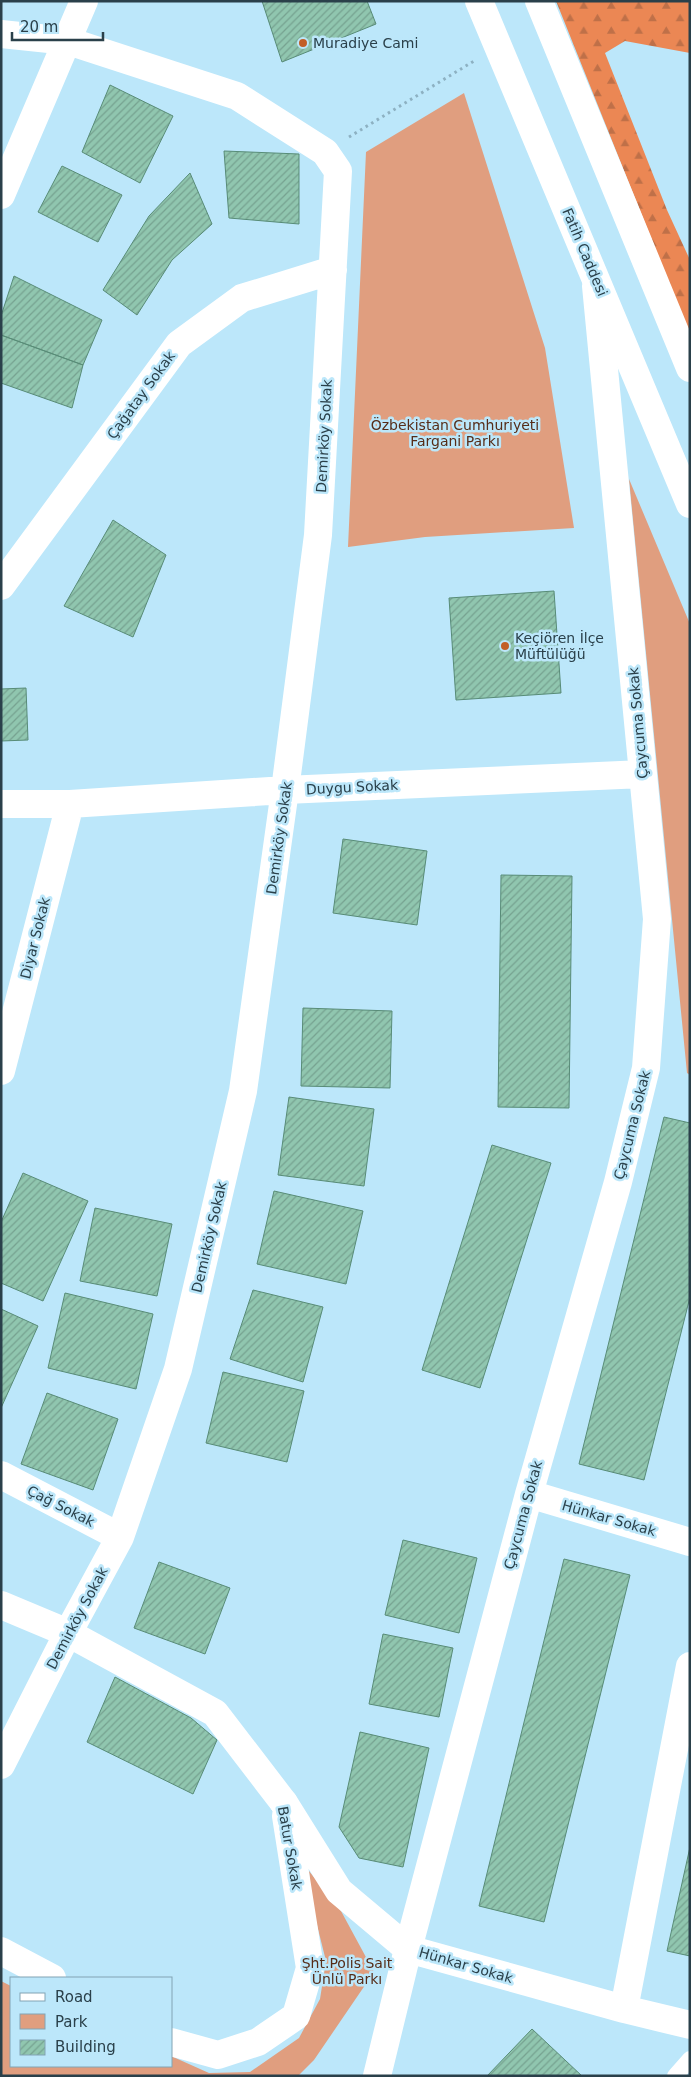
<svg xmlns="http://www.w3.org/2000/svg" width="691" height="2077" font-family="'DejaVu Sans',sans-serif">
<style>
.forest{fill:url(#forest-firs)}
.green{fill:#e09e7f}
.building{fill:url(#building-hatch);stroke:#588c77}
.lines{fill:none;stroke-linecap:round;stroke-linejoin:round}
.path{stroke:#8db1c2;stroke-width:3;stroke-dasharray:2.5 4;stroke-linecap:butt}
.service{stroke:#fff;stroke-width:16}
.minor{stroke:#fff;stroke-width:28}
.tertiary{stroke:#fff;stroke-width:28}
.primary{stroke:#fff;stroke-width:28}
.poi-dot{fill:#c25f27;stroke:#bce7fa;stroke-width:2}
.labels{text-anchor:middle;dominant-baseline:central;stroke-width:5;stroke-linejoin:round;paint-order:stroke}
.poi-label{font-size:14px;fill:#2a404a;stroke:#bce7fa;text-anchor:start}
.street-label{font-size:14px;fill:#2a404a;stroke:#bce7fa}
.park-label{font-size:14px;fill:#562d19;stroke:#bce7fa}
</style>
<defs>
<pattern id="forest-firs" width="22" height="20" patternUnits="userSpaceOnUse" patternTransform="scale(1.25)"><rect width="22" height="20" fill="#eb8754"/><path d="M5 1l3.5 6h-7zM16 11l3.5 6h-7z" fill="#bf7048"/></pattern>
<pattern id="building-hatch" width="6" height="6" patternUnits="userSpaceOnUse" patternTransform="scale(1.25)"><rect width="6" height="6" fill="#90c6af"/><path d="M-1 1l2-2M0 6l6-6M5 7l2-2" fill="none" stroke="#76a290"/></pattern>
</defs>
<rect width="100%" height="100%" fill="#bce7fa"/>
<path class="forest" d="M556 1H690V53L625 41 605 53 667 210 690 260V335Z"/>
<path class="green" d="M464 93 545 348 574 528 425 537 348 547 366 152Z
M629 479 690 624V1075L687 1073Z
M309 1871 341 1911 374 1972 314 2060 298 2076H1V1981L11 1986V2066H171V2056L209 2073 250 2072 299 2038 320 1999 326 1961 312 1905Z"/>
<path class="building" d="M262 1H367L376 24 282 62Z
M110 85 173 116 140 183 82 152Z
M224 151 299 154V224L229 218Z
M62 166 122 195 98 242 38 212Z
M190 173 212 224 172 260 137 315 103 290 149 216Z
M14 276 102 320 83 365 1 335V316Z
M1 335 83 365 72 408 1 383Z
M113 520 166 555 133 637 64 606Z
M554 591 561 693 456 700 449 598Z
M26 688 28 740 1 741V689Z
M343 839 427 851 417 925 333 913Z
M501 875 572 876 569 1108 498 1107Z
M303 1008 392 1011 390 1088 301 1086Z
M289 1097 374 1109 364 1186 278 1175Z
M664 1117 690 1123V1297L644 1480 579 1464Z
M492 1145 551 1163 480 1388 422 1370Z
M23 1173 88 1201 43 1301 1 1283V1222Z
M274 1191 363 1211 346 1284 257 1264Z
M95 1208 172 1224 157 1296 80 1281Z
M253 1290 323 1307 303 1382 230 1359Z
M65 1293 153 1314 136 1389 48 1368Z
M1 1309 38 1326 1 1408Z
M223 1372 304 1391 287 1462 206 1443Z
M47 1393 118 1419 93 1490 21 1464Z
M403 1540 477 1558 459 1633 385 1615Z
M564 1559 630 1575 544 1922 479 1906Z
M159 1562 230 1588 205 1654 134 1628Z
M383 1634 453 1648 439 1717 369 1704Z
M115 1677 191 1718 217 1740 193 1794 87 1742Z
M360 1732 429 1748 403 1867 359 1858 339 1827Z
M690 1847V1956L667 1951Z
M532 2029 582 2076H487Z"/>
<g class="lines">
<path class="path" d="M349 137 474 61"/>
<path class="service" d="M675 2076 690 2059"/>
<path class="minor" d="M1 34 68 41 237 96 325 152 338 171 318 535 285 790 243 1091 178 1369 120 1537 68 1633 1 1765
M1 586 179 344 242 298 333 270
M1 804H70L285 790 643 774
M1 1071 70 804
M1 1475 120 1537
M529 1494 690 1542
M284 1803 339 1891 408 1949 624 2009 690 2025
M1 1951 52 1978
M624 2009 690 1666
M171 2042 218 2055 258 2042 296 2016 310 1968 286 1816
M377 2076 408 1949 529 1494 618 1182 646 1068 657 919 596 286"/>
<path class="tertiary" d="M1 195 84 1
M1 1605 68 1633 215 1713 284 1803"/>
<path class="primary" d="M479 1 690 504
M539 1 690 368"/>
</g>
<g class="poi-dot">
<circle cx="303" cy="43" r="5"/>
<circle cx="505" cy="646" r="5"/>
</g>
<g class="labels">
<g class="poi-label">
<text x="313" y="43">Muradiye Cami</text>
<text x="515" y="638">Keçiören İlçe<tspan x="515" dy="16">Müftülüğü</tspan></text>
</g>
<g class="street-label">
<text transform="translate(585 252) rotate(67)">Fatih Caddesi</text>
<text transform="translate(141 395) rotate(-54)">Çağatay Sokak</text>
<text transform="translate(324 436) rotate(-87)">Demirköy Sokak</text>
<text transform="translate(638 723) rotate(-95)">Çaycuma Sokak</text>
<text transform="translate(352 787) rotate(-3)">Duygu Sokak</text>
<text transform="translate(279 838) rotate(-82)">Demirköy Sokak</text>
<text transform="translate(35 938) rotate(-76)">Diyar Sokak</text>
<text transform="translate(632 1125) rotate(-76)">Çaycuma Sokak</text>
<text transform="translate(209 1237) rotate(-77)">Demirköy Sokak</text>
<text transform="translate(61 1506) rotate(27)">Çağ Sokak</text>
<text transform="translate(523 1515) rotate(-75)">Çaycuma Sokak</text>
<text transform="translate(609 1518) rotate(16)">Hünkar Sokak</text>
<text transform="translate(77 1618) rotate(-62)">Demirköy Sokak</text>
<text transform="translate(290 1848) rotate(80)">Batur Sokak</text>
<text transform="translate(466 1965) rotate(16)">Hünkar Sokak</text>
</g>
<g class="park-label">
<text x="455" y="425">Özbekistan Cumhuriyeti<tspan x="455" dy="16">Fargani Parkı</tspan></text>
<text x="347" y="1963">Şht.Polis Sait<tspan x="347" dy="16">Ünlü Parkı</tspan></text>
</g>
</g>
<rect width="691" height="2077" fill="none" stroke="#2a404a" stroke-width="5"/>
<rect x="10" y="1977" width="162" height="90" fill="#bce7fa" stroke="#82a4b4"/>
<rect x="20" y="1993" width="25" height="8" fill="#ffffff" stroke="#82a4b4"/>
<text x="55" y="2002" font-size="15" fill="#2a404a">Road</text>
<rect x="20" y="2014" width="25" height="15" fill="#e09e7f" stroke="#82a4b4"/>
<text x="55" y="2027" font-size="15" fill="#2a404a">Park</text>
<rect x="20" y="2040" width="25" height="15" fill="url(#building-hatch)" stroke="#82a4b4"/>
<text x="55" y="2052" font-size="15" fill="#2a404a">Building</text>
<path d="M12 32v8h91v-8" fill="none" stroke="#2a404a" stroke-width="2.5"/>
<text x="20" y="32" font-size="15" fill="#2a404a" stroke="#bce7fa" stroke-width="4" paint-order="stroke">20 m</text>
</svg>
